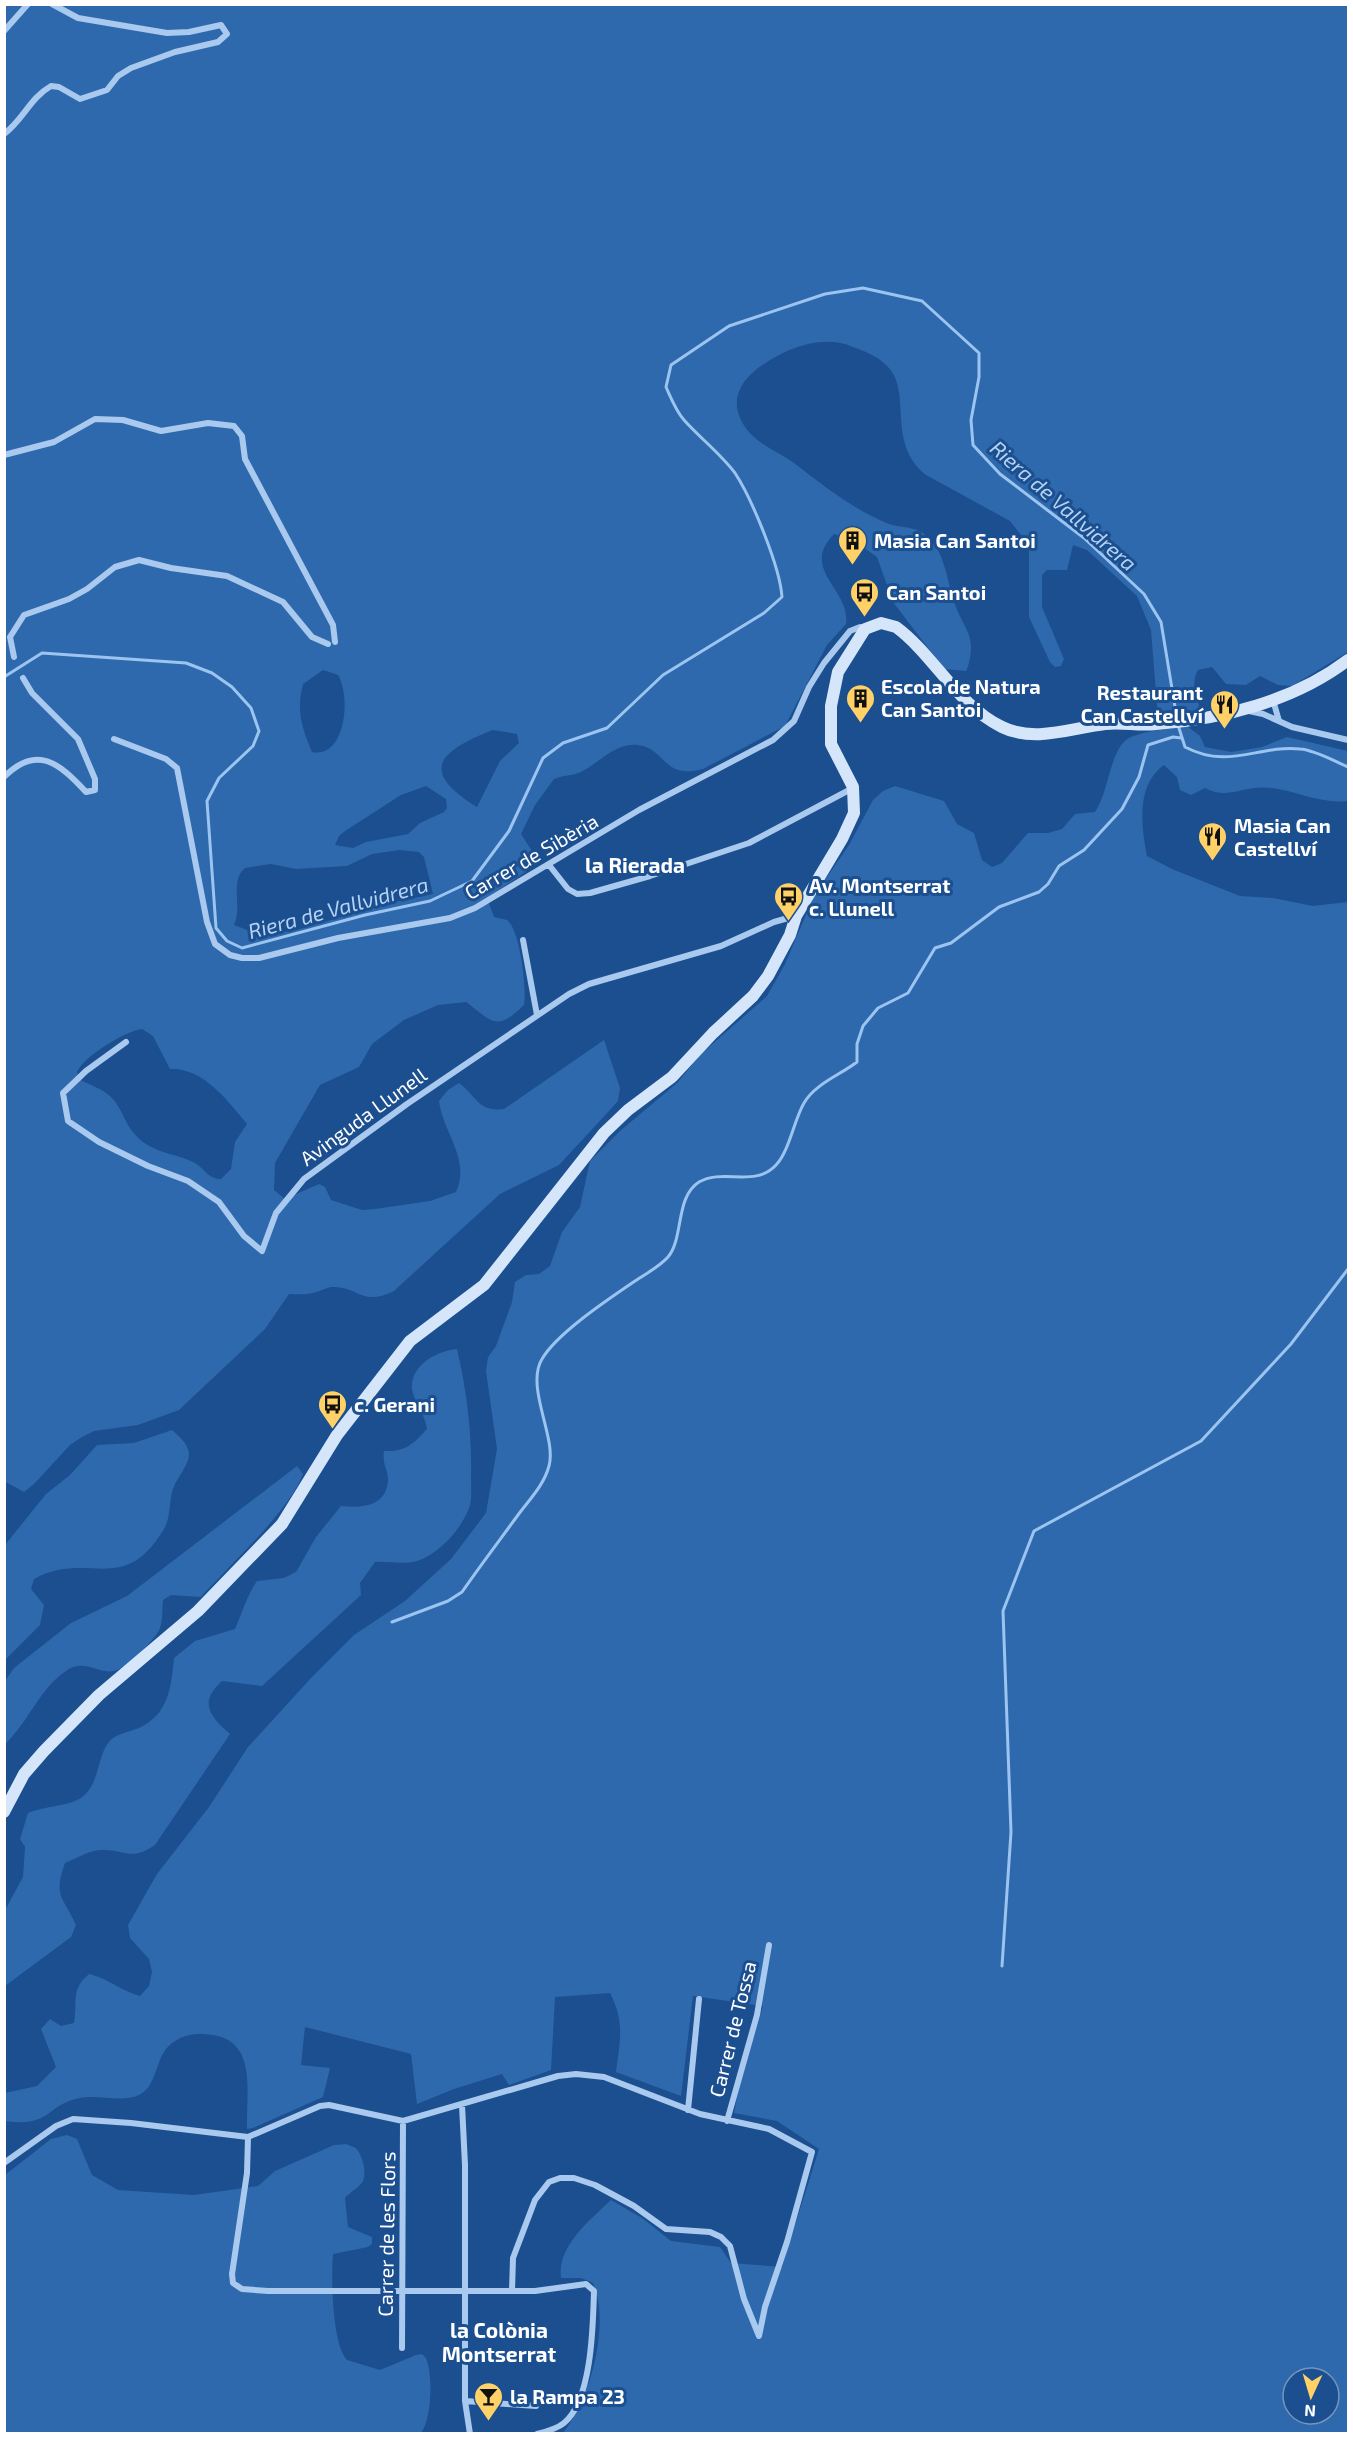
<svg xmlns="http://www.w3.org/2000/svg" width="1353" height="2438" font-family="'Exo 2',sans-serif">
<style>
.green{fill:#2e69ad;fill-rule:evenodd}
.lines{fill:none;stroke-linecap:round;stroke-linejoin:round}
.stream{stroke:#9cc4f0;stroke-width:3}
.street{stroke:#a9c9ee;stroke-width:6}
.secondary{stroke:#d6e6fa;stroke-width:12}
.labels{text-anchor:middle;dominant-baseline:central;stroke-width:6;stroke-linejoin:round;paint-order:stroke}
.poi-label{font-size:20px;font-weight:bold;fill:#fff;stroke:#1b4f8f;text-anchor:start}
.street-label{font-size:20px;fill:#fff;stroke:#1b4f8f}
.water-label{font-size:21px;font-style:italic;fill:#b5d3f5;stroke:#1b4f8f}
.neighbourhood-label{font-size:21px;font-weight:bold;fill:#fff;stroke:#1b4f8f}
</style>
<rect width="100%" height="100%" fill="#1b4f8f"/>
<path class="green" d="M4 5H1348V652L1292 686 1278 685 1260 676 1246 685 1226 684 1212 667 1198 670C1190 684 1197 701 1203 715L1158 718 1151 630 1137 596 1087 550 1073 545 1067 570H1047L1042 575V607L1064 659 1061 666 1055 667 1050 662 1029 617V545L1010 521 926 475C884 441 915 390 885 364 877 356 864 351 853 347 831 337 804 343 783 353 750 369 719 396 749 432 760 445 780 453 794 463 824 486 854 510 889 524 901 528 914 526 924 534 947 551 946 582 956 607 960 619 970 631 971 645 971 653 970 663 966 671L944 669 893 602 877 557 853 540 834 534C799 570 851 589 846 624L827 645 785 726 703 769C662 780 666 748 638 745 616 742 599 763 581 772 572 776 563 775 554 779L535 805 521 834 536 857 537 864 487 898 494 917 507 920C520 929 527 989 524 1005 495 1034 490 1019 466 1002L438 1005 404 1020 372 1044 359 1067 320 1085 317 1090 275 1163 274 1190 285 1199 319 1184 325 1187 331 1200 362 1210 375 1209 430 1201 456 1192C471 1159 443 1133 439 1101L448 1090 459 1083C478 1097 477 1112 504 1109L604 1040 620 1088 618 1101 609 1111 559 1165 500 1194 394 1291C362 1307 359 1286 331 1287 325 1288 319 1292 313 1293 305 1295 297 1294 289 1294L265 1329 179 1410 138 1425 94 1431 82 1437 70 1445 34 1484 24 1492 4 1481ZM323 670 338 675C351 696 346 759 312 752 302 728 296 711 303 684ZM493 730 517 734 519 743 500 761 477 807C418 771 439 751 493 730ZM426 786 446 799 447 808 444 812 420 823 408 834 366 842 353 848 335 845 339 836 345 831 401 795ZM399 850 419 852 424 857 433 894 390 903 300 929 263 936 234 925C243 907 229 882 245 868L271 864 296 869 347 866 372 854ZM142 1029 153 1036 170 1069C203 1067 228 1101 247 1124L235 1142 231 1169 221 1179C208 1179 205 1169 195 1163 178 1154 159 1154 143 1142 123 1126 125 1111 111 1097 102 1088 89 1085 79 1079L77 1072C83 1057 125 1031 142 1029Z
M1187 726 1200 736 1205 747 1231 752 1262 747 1287 737 1348 751V801C1314 805 1285 784 1255 788 1237 790 1223 798 1205 788L1191 795 1180 790 1177 777 1164 765C1136 785 1141 826 1147 856L1172 869 1240 896 1273 898 1313 906 1348 902V2433H563C590 2400 611 2324 593 2283L581 2278H561C557 2246 590 2220 611 2200L642 2218 671 2241 720 2247 731 2263 782 2267 819 2149 777 2121 734 2113 739 2086 763 2006 693 1996 681 2096 616 2072C620 2041 625 2022 610 1993L555 1997 551 2070 509 2085 502 2074 454 2089 417 2104 411 2054 305 2027 301 2065 330 2068 323 2097 253 2128 247 2129C246 2088 259 2035 202 2034 189 2033 175 2038 166 2049 155 2063 156 2087 139 2095 122 2103 98 2094 80 2098 45 2105 51 2128 5 2121V2093L37 2086 56 2067 41 2029 50 2019 61 2026 74 2023C78 2001 70 1990 89 1974 108 1978 121 1991 140 1996L149 1986 152 1972 149 1959 130 1938 128 1925 157 1874 209 1807 248 1747 311 1678 354 1635 405 1601 451 1559 486 1513 497 1449 486 1371 488 1357 496 1346 512 1302 515 1282 526 1275 539 1274 550 1266 562 1232 580 1207 590 1161 620 1131 677 1083 701 1054 767 996 785 964 814 896 849 845 873 800 883 791 895 786 944 801 957 824 974 833 982 860 992 867 1002 863 1028 833H1048L1062 829 1075 814 1095 812C1109 793 1110 745 1131 737 1148 730 1169 729 1187 726ZM1293 2378H1329V2414H1293Z
M457 1349C467 1392 472 1433 471 1478 471 1486 472 1497 470 1505 463 1528 439 1554 417 1561 404 1565 389 1561 375 1562L360 1583 361 1595 262 1686 222 1681C198 1703 210 1716 230 1734L155 1845C130 1862 126 1849 101 1850 90 1850 75 1859 65 1863 53 1897 63 1896 76 1925L71 1937 5 1986V1910L23 1877 25 1847 20 1839 28 1813C44 1806 66 1807 81 1798 102 1783 96 1751 113 1738 121 1733 131 1731 139 1728 169 1714 171 1687 174 1658L195 1641 235 1629C242 1613 247 1595 257 1581L284 1578 296 1572 316 1537 341 1506C362 1508 387 1507 388 1479 388 1469 382 1465 384 1451 406 1452 413 1444 427 1429 425 1414 414 1402 412 1389 410 1365 437 1351 457 1349Z
M172 1430C199 1453 189 1459 175 1484 168 1498 172 1515 164 1529 122 1598 89 1549 34 1579L31 1589 44 1605 40 1625 5 1660V1545L46 1494 70 1475 97 1445 134 1443Z
M297 1466 303 1474C290 1510 228 1567 201 1597L171 1595 163 1600C162 1608 163 1620 160 1628 156 1639 126 1669 114 1671 97 1674 83 1658 66 1671 39 1689 28 1723 5 1744V1681L14 1668 71 1623 127 1596Z
M67 2135 77 2139 92 2175 118 2190 194 2195 258 2186 275 2171 334 2145 346 2144 356 2148C362 2155 367 2171 363 2181 360 2187 350 2192 345 2198L348 2227 372 2237V2244L368 2247 333 2254C331 2277 332 2344 347 2360L380 2370 416 2355 422 2354 426 2358C433 2375 432 2419 421 2433L5 2434V2175L51 2139Z"/>
<g class="lines">
<path class="stream" d="M4 677 42 653 186 663 212 673 232 687 251 708 259 731 253 746 219 778 207 801 216 928 227 941 242 948 365 915 430 901 472 881 509 831 543 758 563 743 607 728 663 675 764 613 782 597C780 567 752 499 735 473 720 453 700 438 684 420 676 411 671 398 666 387L671 365 729 326 825 294 863 288 922 301 979 353V377L971 420 973 445 1000 474 1084 538 1144 594 1161 622 1177 719
M1178 725 1185 747C1229 770 1257 745 1300 749 1315 750 1334 761 1348 767
M392 1622 448 1601 462 1592C480 1566 499 1541 518 1515 529 1500 544 1485 549 1466 557 1438 525 1387 542 1359 557 1333 610 1298 635 1281 647 1273 659 1267 668 1257 684 1238 675 1197 699 1182 723 1168 755 1188 776 1165 789 1152 794 1120 804 1103 815 1084 840 1075 857 1062V1044L863 1026 878 1008 908 993 935 948 951 943 999 907 1039 892 1048 884 1059 866 1084 850 1122 809 1139 777 1148 745 1173 737 1181 738
M1002 1966 1011 1832 1003 1611 1034 1531 1201 1441 1291 1344 1348 1269"/>
<path class="street" d="M4 31 28 4
M4 134C23 120 30 98 51 86L59 87 80 99 107 90 118 76 131 68 175 52 218 42 227 34 221 25 189 32 167 33 78 18 52 4
M4 455 54 442 95 419 123 420 161 431 208 423 234 426 242 436 245 459 333 625 335 642
M14 657 10 637 24 615 69 599 87 589 115 567 139 560 171 568 227 576 283 602 312 637 328 644
M1273 700 1279 721
M1249 711 1263 714 1292 727 1348 740
M114 739 166 759 177 768 207 922 215 944 230 955 242 958H259L338 938 450 918 475 908 639 810 773 740 794 721 809 687 824 663 850 631 860 627 864 629
M4 777C37 744 59 763 86 792L95 790V779L78 739 32 693 23 678
M549 865 568 889 577 894 590 893 650 876 749 843 853 788
M523 940 537 1015
M126 1042 86 1071 63 1093 68 1121 99 1142 148 1166 188 1181 219 1202 244 1236 262 1251 276 1213 304 1179 407 1104 569 994 589 984 721 946 774 922 795 916
M462 2105 465 2165V2401L470 2434
M688 2110 699 1999
M727 2121 757 2015 769 1945
M248 2137 247 2173 232 2274 233 2283 242 2289 268 2291H535L586 2284 594 2291C593 2325 592 2400 564 2423 558 2428 545 2432 537 2434
M4 2163 56 2126 73 2119 131 2123 248 2137 320 2106 329 2105 403 2121 558 2076 576 2074 604 2077 700 2114 769 2129 812 2152 787 2242 765 2307 759 2336 744 2299 730 2246 721 2237 710 2232 666 2229 634 2206 595 2185 574 2178H560L549 2182 535 2200 513 2258 512 2291
M402 2348 403 2121
M465 2401 536 2406"/>
<path class="secondary" d="M4 1812 24 1774 44 1751 99 1695 198 1611 282 1524 337 1435 410 1341 484 1285 604 1133 628 1110 672 1077 713 1033 753 996 768 976 790 935 796 916 842 839 854 813 853 787 831 744V706L838 672 865 629 881 623 896 627C934 655 957 705 1002 727 1034 743 1072 728 1105 724 1122 722 1139 726 1156 724 1223 719 1294 701 1348 660"/>
</g>
<defs>
<symbol id="building-pin" viewBox="-11 -11 22 30"><path d="M0 17L-7.5 6A9.5 9.5 0 1 1 7.5 6Z" fill="#ffd166" stroke="#1b4f8f"/><path d="M-4-6H4V6H1V3H-1V6H-4ZM-2.5-4.3h1.7v1.8h-1.7ZM.8-4.3h1.7v1.8H.8ZM-2.5-1h1.7V.8h-1.7ZM.8-1h1.7V.8H.8Z" fill="#111"/></symbol>
<symbol id="bus-pin" viewBox="-11 -11 22 30"><path d="M0 17L-7.5 6A9.5 9.5 0 1 1 7.5 6Z" fill="#ffd166" stroke="#1b4f8f"/><path d="M-5-6H5V4H4V6H2V4H-2V6H-4V4H-5ZM-3.5-4V0h7V-4ZM-3.5 1.2v1.5H-2V1.2ZM2 1.2v1.5H3.5V1.2Z" fill="#111"/></symbol>
<symbol id="restaurant-pin" viewBox="-11 -11 22 30"><path d="M0 17L-7.5 6A9.5 9.5 0 1 1 7.5 6Z" fill="#ffd166" stroke="#1b4f8f"/><path d="M-5-6h1v4h1v-4h1v4h1v-4h1v5L-1.5 .5V6h-2V.5L-5-1ZM5-6V6H3V1.5H1.5Q1.5-4 5-6Z" fill="#111"/></symbol>
<symbol id="bar-pin" viewBox="-11 -11 22 30"><path d="M0 17L-7.5 6A9.5 9.5 0 1 1 7.5 6Z" fill="#ffd166" stroke="#1b4f8f"/><path d="M-6-5H6L.8 .8V4.5H3.5V6h-7V4.5H-.8V.8Z" fill="#111"/></symbol>
</defs>
<g fill-rule="evenodd">
<use href="#building-pin" x="836" y="524" width="33" height="45"/>
<use href="#bus-pin" x="848" y="576" width="33" height="45"/>
<use href="#building-pin" x="844" y="682" width="33" height="45"/>
<use href="#restaurant-pin" x="1208" y="688" width="33" height="45"/>
<use href="#restaurant-pin" x="1196" y="820" width="33" height="45"/>
<use href="#bus-pin" x="772" y="880" width="33" height="45"/>
<use href="#bus-pin" x="316" y="1388" width="33" height="45"/>
<use href="#bar-pin" x="472" y="2380" width="33" height="45"/>
</g>
<g class="labels">
<g class="poi-label">
<text x="874" y="540">Masia Can Santoi</text>
<text x="886" y="592">Can Santoi</text>
<text x="881" y="686">Escola de Natura<tspan x="881" dy="23">Can Santoi</tspan></text>
<text x="1203" y="692" text-anchor="end">Restaurant<tspan x="1203" dy="23">Can Castellví</tspan></text>
<text x="1234" y="825">Masia Can<tspan x="1234" dy="23">Castellví</tspan></text>
<text x="809" y="885">Av. Montserrat<tspan x="809" dy="23">c. Llunell</tspan></text>
<text x="354" y="1404">c. Gerani</text>
<text x="510" y="2396">la Rampa 23</text>
</g>
<g class="street-label">
<text transform="translate(531 856) rotate(-30)">Carrer de Sibèria</text>
<text transform="translate(363 1116) rotate(-36)">Avinguda Llunell</text>
<text transform="translate(732 2029) rotate(-76)">Carrer de Tossa</text>
<text transform="translate(386 2234) rotate(-89)">Carrer de les Flors</text>
</g>
<g class="water-label">
<text transform="translate(1064 505) rotate(41)">Riera de Vallvidrera</text>
<text transform="translate(338 907) rotate(-15)">Riera de Vallvidrera</text>
</g>
<g class="neighbourhood-label">
<text x="635" y="864">la Rierada</text>
<text x="499" y="2329">la Colònia<tspan x="499" dy="24">Montserrat</tspan></text>
</g>
</g>
<rect width="1353" height="2438" fill="none" stroke="#ffffff" stroke-width="12"/>
<g transform="translate(1311 2396) rotate(184)"><circle r="28" fill="#1b4f8f" stroke="#7695bc" stroke-width="1.5"/>
<path d="M0-4.5L10 22L0 15L-10 22Z" fill="#ffd166"/>
<text y="-9" font-size="16" font-weight="bold" text-anchor="middle" fill="#ffffff">N</text>
</g>
</svg>
